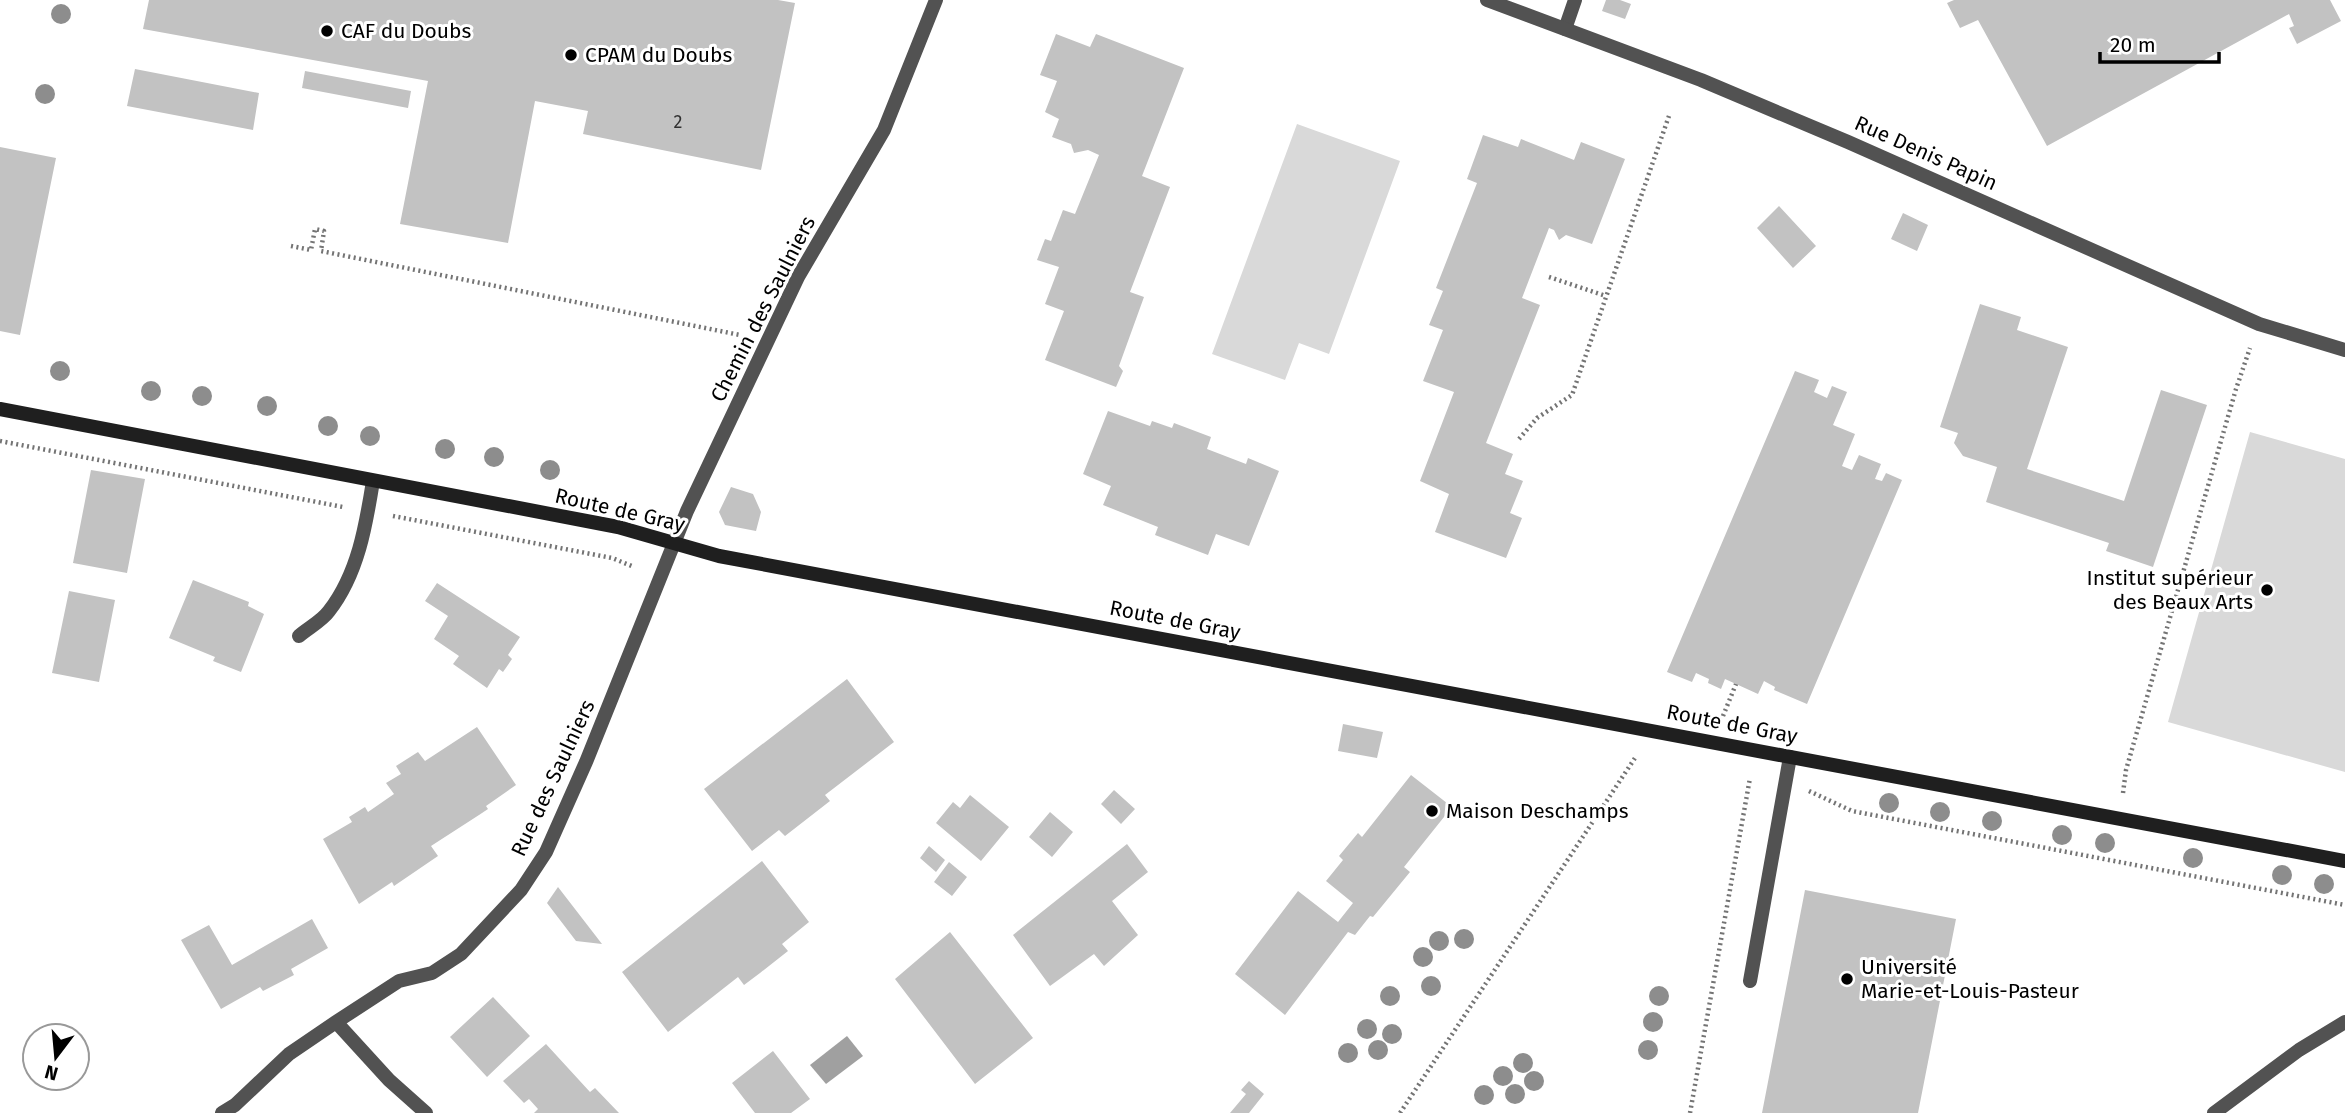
<svg xmlns="http://www.w3.org/2000/svg" width="2345" height="1113" font-family="'Fira Sans',sans-serif">
<style>
.green{fill:#d9d9d9}
.water{fill:#a0a0a0}
.building{fill:#c2c2c2}
.lines{fill:none;stroke-linecap:round;stroke-linejoin:round}
.path{stroke:#747474;stroke-width:4.5;stroke-dasharray:2 3.5;stroke-linecap:butt}
.lane{stroke:#525252;stroke-width:14}
.street{stroke:#525252;stroke-width:14}
.secondary{stroke:#1f1f1f;stroke-width:14}
.tree{fill:#8d8d8d}
.poi-dot{fill:#000;stroke:#fff;stroke-width:2.5}
.labels{text-anchor:middle;dominant-baseline:central;stroke-width:6;stroke-linejoin:round;paint-order:stroke}
.number-label{font-size:18px;fill:#303030}
.poi-label{font-size:21px;fill:#000;stroke:#fff;text-anchor:start}
.street-label{font-size:21px;fill:#000;stroke:#fff}
</style>
<rect width="100%" height="100%" fill="#fff"/>
<path class="green" d="M1297 124 1400 161 1329 354 1299 343 1285 380 1212 354Z
M2250 432 2345 459V772L2168 722Z"/>
<path class="water" d="M847 1036 863 1056 826 1084 810 1065Z"/>
<path class="building" d="M149 0H778L795 3 761 170 583 134 588 111 535 101 508 243 400 224 428 81 143 29Z
M1606 0H1620L1631 4 1625 19 1602 11Z
M1954 0H2330L2341 21 2297 44 2289 28 2294 26 2289 14 2047 146 1978 20 1960 28 1947 3Z
M1056 34 1090 47 1096 34 1184 68 1142 176 1170 187 1130 292 1144 297 1119 366 1123 371 1116 387 1045 360 1064 311 1045 304 1059 267 1037 260 1045 239 1051 241 1063 210 1075 214 1099 155 1088 150 1074 153 1071 144 1052 137 1059 119 1045 112 1057 81 1040 75Z
M135 69 259 93 253 130 127 106Z
M305 71 411 91 408 108 302 88Z
M1483 135 1518 147 1521 139 1574 160 1581 142 1625 159 1592 244 1566 235 1559 240 1554 230 1549 228 1522 298 1540 305 1486 443 1513 454 1505 474 1523 481 1510 513 1522 518 1506 558 1435 532 1449 494 1420 481 1454 392 1423 381 1443 330 1429 325 1443 291 1436 288 1477 183 1467 179Z
M0 147 56 158 20 335 0 331Z
M1779 206 1816 246 1793 268 1757 228Z
M1903 213 1928 225 1917 251 1891 239Z
M1980 304 2021 317 2017 330 2068 347 2027 469 2124 501 2161 390 2207 405 2153 567 2106 551 2109 543 1986 502 1997 467 1963 456 1954 443 1958 433 1940 427Z
M1795 371 1819 380 1814 392 1827 398 1832 386 1847 392 1833 425 1855 434 1842 466 1852 470 1859 455 1881 464 1875 479 1882 481 1886 473 1902 480 1807 704 1774 690 1775 687 1764 681 1758 694 1725 679 1721 689 1708 683 1709 679 1696 673 1692 682 1667 672Z
M1108 411 1150 426 1152 421 1172 428 1174 423 1211 437 1207 449 1246 464 1248 458 1279 471 1249 546 1216 534 1208 555 1155 535 1158 527 1103 505 1111 486 1083 474Z
M91 470 145 479 127 573 73 563Z
M731 487 753 494 761 512 756 531 725 525 719 512Z
M193 580 249 602 248 606 264 614 241 672 213 661 215 657 169 638Z
M437 583 520 637 508 655 512 659 503 672 499 669 487 688 453 664 459 656 434 639 448 616 425 601Z
M69 591 115 600 99 682 52 673Z
M847 679 894 742 825 795 830 801 785 836 779 830 752 851 704 789Z
M1343 724 1383 732 1377 758 1338 751Z
M477 727 516 785 486 806 488 809 479 815 431 846 438 856 394 886 392 882 359 904 323 839 352 822 349 817 365 807 368 812 394 794 386 783 401 774 396 766 418 752 425 761Z
M1411 775 1452 807 1404 867 1410 872 1373 917 1370 916 1355 935 1348 932 1285 1015 1235 974 1298 891 1338 922 1353 903 1326 881 1343 860 1339 856 1358 833 1362 837Z
M1114 790 1135 809 1121 824 1101 804Z
M970 795 1009 827 981 861 936 823 953 802 960 808Z
M1050 812 1073 832 1052 857 1029 837Z
M1127 844 1148 872 1112 901 1138 935 1104 966 1094 954 1050 986 1013 935Z
M929 846 945 860 936 872 920 858Z
M762 861 809 922 782 944 788 951 760 973 744 985 738 977 668 1032 622 972Z
M949 862 967 877 952 896 934 882Z
M558 887 602 944 576 941 547 903Z
M1805 890 1956 919 1918 1113H1762Z
M312 919 328 948 291 969 294 975 263 991 260 987 221 1009 181 940 209 925 232 965Z
M950 932 1033 1038 975 1084 895 979Z
M493 997 530 1036 487 1077 450 1037Z
M546 1044 590 1092 595 1088 619 1113H534L538 1109 529 1099 524 1103 503 1081Z
M773 1051 810 1099 791 1113H755L732 1083Z
M1249 1081 1264 1094 1249 1113H1230L1246 1094 1241 1090Z"/>
<g class="lines">
<path class="path" d="M291 246 311 250 315 229 324 231 321 251 740 335
M1549 277 1606 296
M1519 439 1537 418 1572 395 1670 113
M0 441 343 507
M393 516 612 558 634 567
M1723 716 1736 684
M1809 791 1852 811 2345 905
M2123 793 2126 770 2236 389 2250 348
M1400 1113 1635 758
M1690 1113 1750 778"/>
<path class="lane" d="M1565 29 1575 0
M299 636C308 628 322 621 329 611 358 574 366 525 373 481
M1750 981 1790 757"/>
<path class="street" d="M1487 0 1701 80 1848 142 2259 324 2345 350
M336 1022 389 1080 426 1113
M222 1113 235 1105 289 1054 336 1022 399 981 432 973 461 954 521 890 546 852 586 762 687 511 798 277 884 130 936 0
M2214 1113 2299 1050 2345 1022"/>
<path class="secondary" d="M0 409 618 527 719 556 2345 861"/>
</g>
<g class="tree">
<circle cx="61" cy="14" r="10"/>
<circle cx="45" cy="94" r="10"/>
<circle cx="60" cy="371" r="10"/>
<circle cx="151" cy="391" r="10"/>
<circle cx="202" cy="396" r="10"/>
<circle cx="267" cy="406" r="10"/>
<circle cx="328" cy="426" r="10"/>
<circle cx="370" cy="436" r="10"/>
<circle cx="445" cy="449" r="10"/>
<circle cx="494" cy="457" r="10"/>
<circle cx="550" cy="470" r="10"/>
<circle cx="1889" cy="803" r="10"/>
<circle cx="1940" cy="812" r="10"/>
<circle cx="1992" cy="821" r="10"/>
<circle cx="2062" cy="835" r="10"/>
<circle cx="2105" cy="843" r="10"/>
<circle cx="2193" cy="858" r="10"/>
<circle cx="2282" cy="875" r="10"/>
<circle cx="2324" cy="884" r="10"/>
<circle cx="1464" cy="939" r="10"/>
<circle cx="1439" cy="941" r="10"/>
<circle cx="1423" cy="957" r="10"/>
<circle cx="1431" cy="986" r="10"/>
<circle cx="1390" cy="996" r="10"/>
<circle cx="1659" cy="996" r="10"/>
<circle cx="1653" cy="1022" r="10"/>
<circle cx="1367" cy="1029" r="10"/>
<circle cx="1392" cy="1034" r="10"/>
<circle cx="1378" cy="1050" r="10"/>
<circle cx="1648" cy="1050" r="10"/>
<circle cx="1348" cy="1053" r="10"/>
<circle cx="1523" cy="1063" r="10"/>
<circle cx="1503" cy="1076" r="10"/>
<circle cx="1534" cy="1081" r="10"/>
<circle cx="1515" cy="1094" r="10"/>
<circle cx="1484" cy="1095" r="10"/>
</g>
<g class="poi-dot">
<circle cx="327" cy="31" r="7"/>
<circle cx="571" cy="55" r="7"/>
<circle cx="2267" cy="590" r="7"/>
<circle cx="1432" cy="811" r="7"/>
<circle cx="1847" cy="979" r="7"/>
</g>
<g class="labels">
<g class="number-label">
<text x="678" y="122">2</text>
</g>
<g class="poi-label">
<text x="341" y="31">CAF du Doubs</text>
<text x="585" y="55">CPAM du Doubs</text>
<text x="2253" y="578" text-anchor="end">Institut supérieur<tspan x="2253" dy="24">des Beaux Arts</tspan></text>
<text x="1446" y="811">Maison Deschamps</text>
<text x="1861" y="967">Université<tspan x="1861" dy="24">Marie-et-Louis-Pasteur</tspan></text>
</g>
<g class="street-label">
<text transform="translate(1926 153) rotate(24)">Rue Denis Papin</text>
<text transform="translate(763 309) rotate(-63)">Chemin des Saulniers</text>
<text transform="translate(620 510) rotate(13)">Route de Gray</text>
<text transform="translate(1175 620) rotate(11)">Route de Gray</text>
<text transform="translate(1732 724) rotate(11)">Route de Gray</text>
<text transform="translate(553 778) rotate(-65)">Rue des Saulniers</text>
</g>
</g>
<g transform="translate(56 1057) rotate(196)"><circle r="33" fill="#ffffff" stroke="#999999" stroke-width="2"/>
<path d="M0-5L12 26L0 18L-12 26Z" fill="#000000"/>
<text y="-10" font-size="19" font-weight="bold" text-anchor="middle" fill="#000000">N</text>
</g>
<path d="M2100 52v10h119v-10" fill="none" stroke="#000000" stroke-width="3.5"/>
<text x="2110" y="52" font-size="21" fill="#000000" stroke="#ffffff" stroke-width="5" paint-order="stroke">20 m</text>
</svg>
